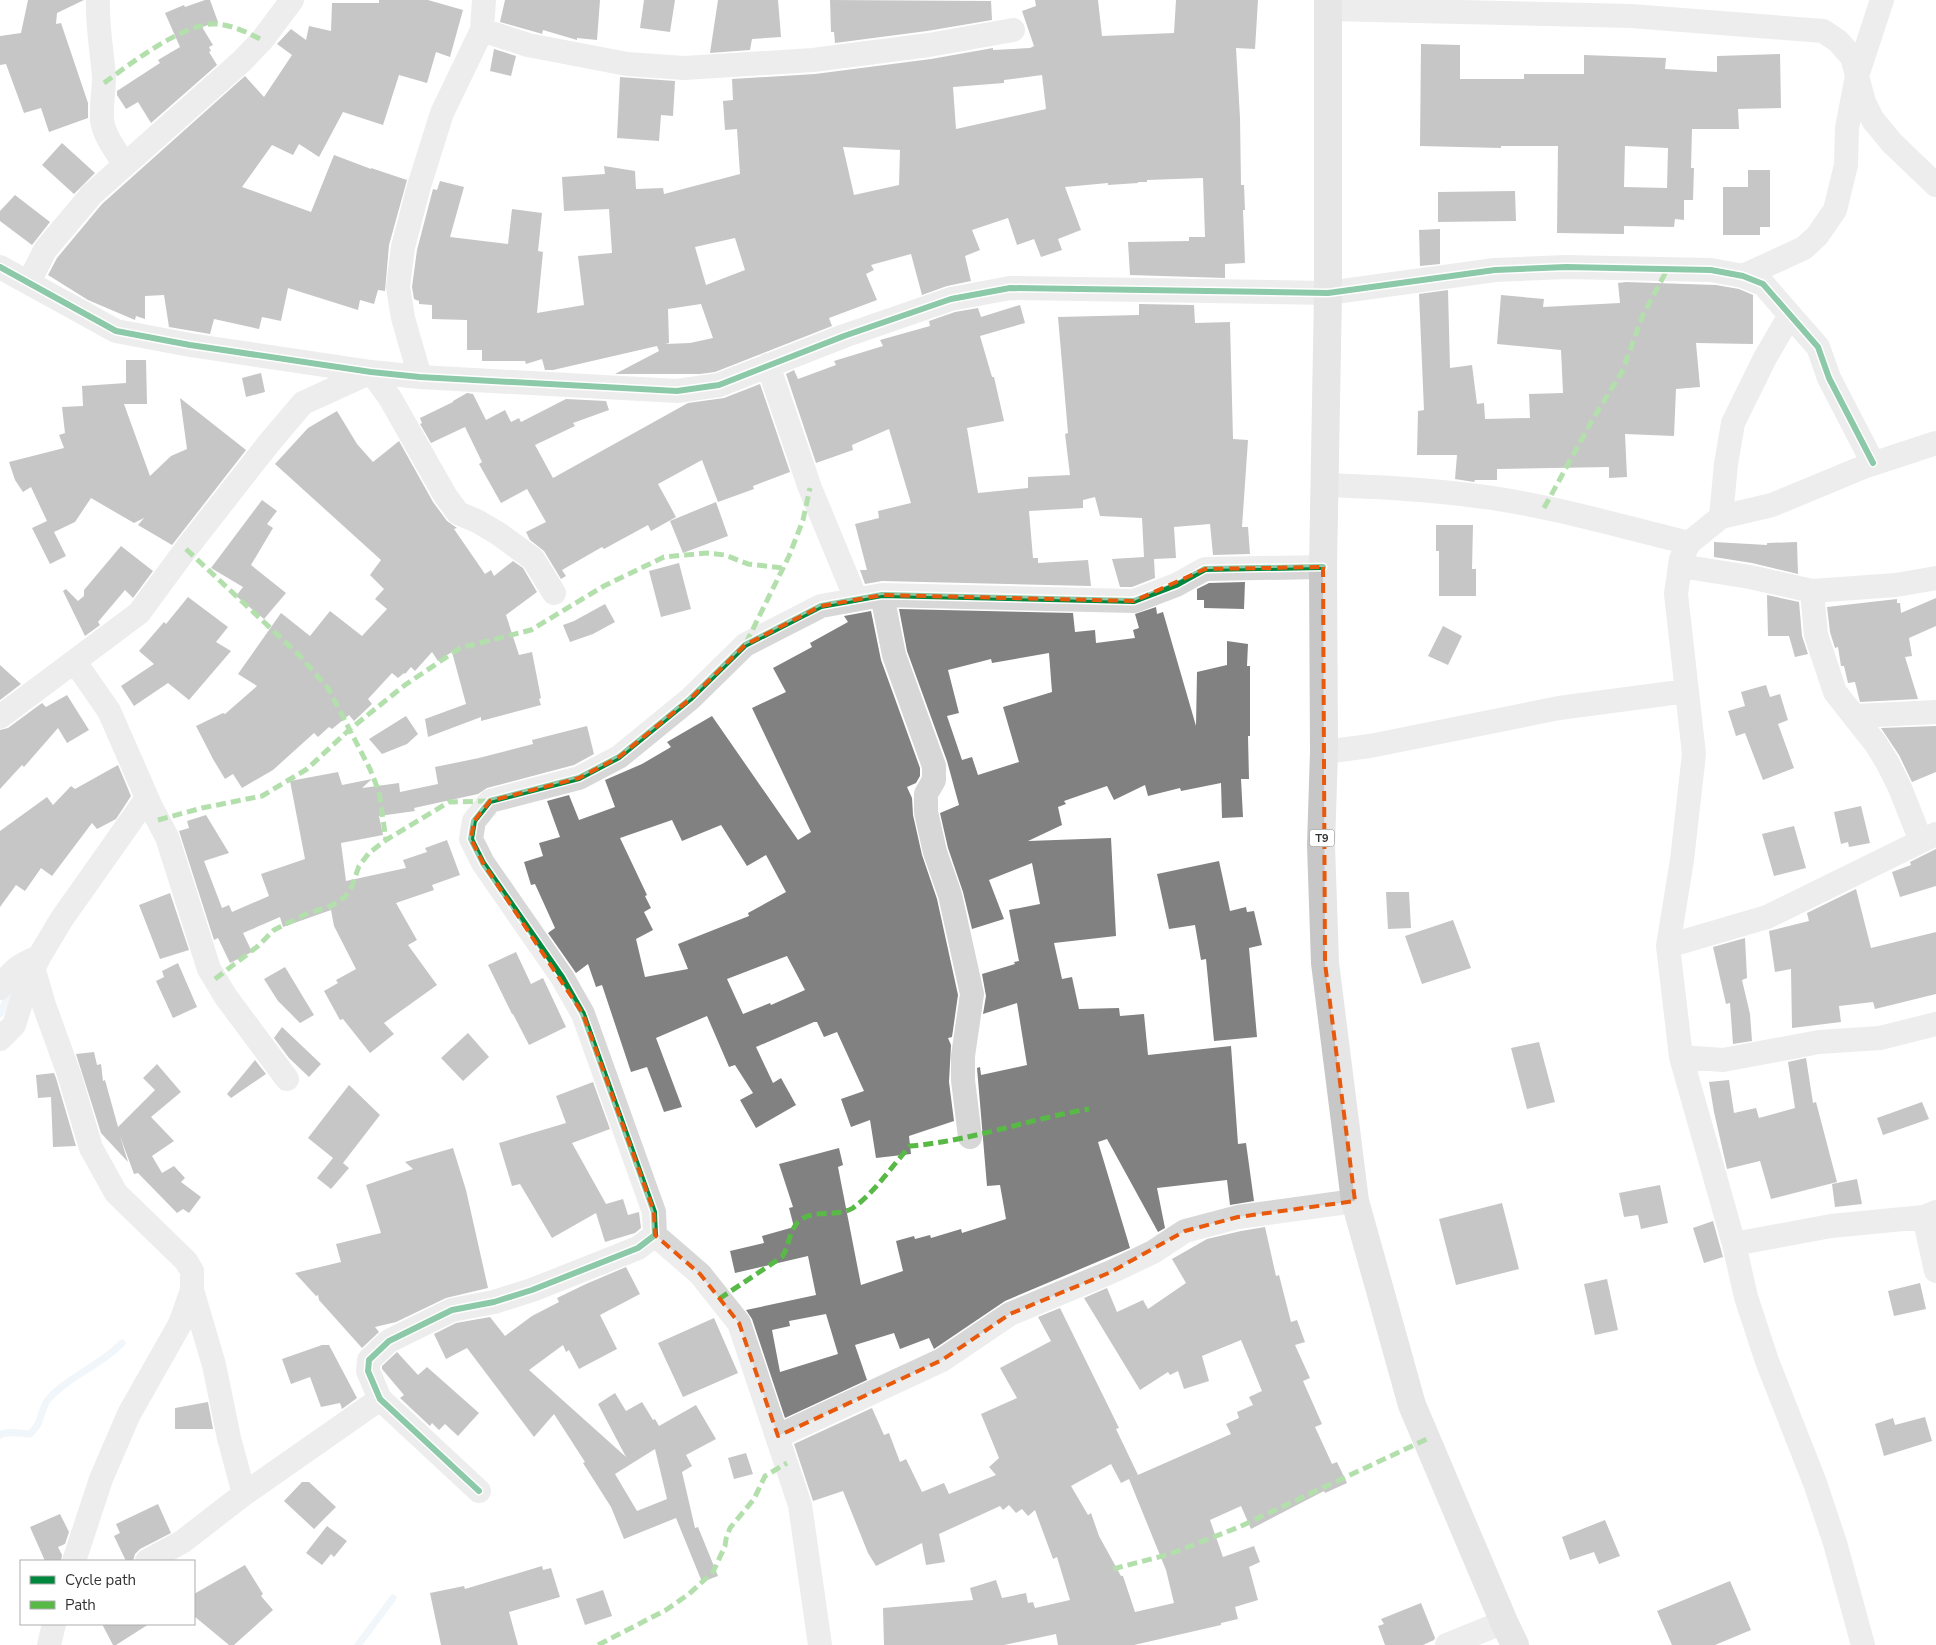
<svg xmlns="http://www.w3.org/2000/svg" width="1936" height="1645" font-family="'Nunito Sans',sans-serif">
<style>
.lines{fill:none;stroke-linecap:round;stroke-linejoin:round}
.stream{stroke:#ddebf3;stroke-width:7}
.building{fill:#818181;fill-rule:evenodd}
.minor{stroke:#d7d7d7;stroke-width:24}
.trunk{stroke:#c7c7c7;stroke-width:28}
.quiet{stroke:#58b947;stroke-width:5;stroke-dasharray:10 5;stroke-linecap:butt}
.cycleway-casing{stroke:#fff;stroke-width:9}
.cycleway{stroke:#00873e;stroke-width:6}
.marked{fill:none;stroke:#e8590c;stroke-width:4;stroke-dasharray:10 6;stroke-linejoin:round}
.labels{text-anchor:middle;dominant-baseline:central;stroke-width:5;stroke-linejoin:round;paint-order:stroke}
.shield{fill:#fff;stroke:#707070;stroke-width:1}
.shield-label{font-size:11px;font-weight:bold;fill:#333}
</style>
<rect width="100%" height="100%" fill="#fff"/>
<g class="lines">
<path class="stream" d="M0 1014 11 989
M0 1435C9 1430 20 1434 30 1434 41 1423 39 1420 44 1407 46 1400 54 1393 59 1389 79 1372 104 1362 122 1343
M358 1645 393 1598"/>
</g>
<path class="building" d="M28 0H84L57 13 56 24 61 23 88 103V118L49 132 41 108 24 113 6 64 0 65V36L21 33Z
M205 0H210L218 22 202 27 213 45 209 47 211 51 209 52 217 65 151 123 138 102 126 109 117 95V91L160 63 158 60 180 47 165 13 184 5 185 7Z
M379 0H428L463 10 450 57 436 52 427 83 399 75 383 125 343 112 319 157 299 144 293 155 272 145 242 187 311 212 334 155 371 169V168L407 180 389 245 385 291 378 290 374 304 360 300 358 310 288 288 281 321 262 317 259 329 214 319 210 334 169 327 164 295 145 296V319L136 316 135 320 88 300 48 275 57 258 102 204 245 76 264 97 292 55 277 44 291 29 306 40 309 26 331 31 332 3H379Z
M505 0H600L597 40 577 38V40L543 30 542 34 539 33 500 22Z
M644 0H675L670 32 640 28Z
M718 0H778L781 37 752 39 750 50 710 53Z
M830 0 991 1 992 20 927 31 835 43 834 32H831Z
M1035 0H1098L1102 36 1174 33 1176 0H1258L1255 49 1236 48 1240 118 1241 185H1244L1245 210H1243L1245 263 1225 264V278L1130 275 1128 242 1189 241V237H1205L1203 178 1147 180V182H1138V183L1108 185V183L1065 187 1081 230 1058 239 1062 250 1041 257 1034 239 1017 245 1008 218 972 230 980 250 965 256 971 281 947 286 922 295 911 254 871 265 874 270 866 274 877 300 829 318 832 326 715 372 700 374H615L659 351 657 346 553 370H545L542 359 526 364 525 361H482V350H467V320L432 319V305L419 304V301L414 299 412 287 417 250 433 189 437 190 440 181 464 187 450 237 508 244 512 209 542 213 538 251 543 252 537 313 584 305 578 256 612 253 609 209 564 211 562 177 605 174 604 166 635 171 636 189 663 188 664 194 740 174 737 129 725 130 723 101 733 100 732 79 815 74 931 59 993 48V50L1030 48 1034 46 1022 11 1036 6ZM1042 75 1046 109 956 129 953 87 1004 83V80ZM843 147 900 150 899 185 854 195ZM735 238 745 270 706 285 695 247ZM701 304 713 338 690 343 665 344 669 343 668 309Z
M1421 44 1460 45V79H1524V74H1584V55L1666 58 1665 69 1717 72V56L1780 54 1781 108 1738 109 1739 129H1692L1691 168H1694L1693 200H1684V220L1675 219 1674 227 1624 226V234L1557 233 1558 146H1501V148L1420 146ZM1625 146 1668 148 1667 188 1624 187Z
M494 49 516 56 511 76 490 71Z
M620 77 675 81 673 116 661 115 659 141 617 138Z
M62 143 95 173 74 194 42 165Z
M1748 170H1770V227H1760V235H1723V187H1748Z
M1515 191 1516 221 1438 222V192Z
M15 195 50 222 32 245 0 221V211Z
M1440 229V264L1420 266 1419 230Z
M1626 282 1716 285 1739 289 1753 295V344L1696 343 1700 387 1676 389 1674 436 1625 434 1627 477 1609 478V467L1497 469V480H1475L1474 482 1455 479 1457 455H1417L1418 411 1424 410 1419 294 1448 290 1450 368 1472 365 1477 404 1484 403 1485 419 1530 418 1529 394 1563 393 1561 350 1497 344 1501 295 1544 299 1543 307 1620 303 1618 283Z
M1139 304 1194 305 1195 323 1230 322 1233 439 1248 440 1242 527H1248L1250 554 1213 555 1210 524 1174 527 1176 558 1154 559 1155 578 1132 587H1120L1112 559 1144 557 1142 518 1100 516 1095 497 1083 500V508L1029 511 1033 558H1038V563L1088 560 1091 586 882 581 865 584 860 570H867L855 524 879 518 878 511 911 503 889 429 852 445 853 450 816 463 786 374 794 370 798 379 836 365 834 361 883 346 880 340 930 326 929 321 955 312 978 308 981 317 1020 305 1025 323 980 336 992 377H994L1004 421 967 428 978 493 1028 488V477L1070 475 1065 434 1068 433 1058 317 1139 315Z
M126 360H146L147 404H124L150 476 171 456 187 449 180 398 246 450 172 545 138 525 144 518 134 523 91 498 75 522 54 532 66 556 50 564 32 528 47 521 31 487 23 492 15 480 9 462 64 448 59 435 65 433 62 407 83 406 82 386 126 383Z
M261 373 265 392 246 397 242 378Z
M760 384 790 472 753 486 754 489 718 502 702 460 658 484 676 517 651 531 648 525 604 549 602 547 562 570 566 576 561 579 544 551 530 540 526 532 546 522 527 489 501 503 479 464 482 462 465 427 431 443 420 424 422 423 420 418 453 402V401L467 393 473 394 486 420 505 410 511 422 519 418 521 422 566 399 606 401 609 410 573 423 575 426 535 445 553 478 688 403 724 398Z
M337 411 357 444 373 462 399 441 433 502 447 521 457 528 454 529 485 574 491 570 494 576 513 561 523 568 537 592 506 615 519 655 532 652 541 698 539 699 541 705 481 721V717L428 737 425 719 466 704 452 652 438 661 432 652 415 671 411 667 405 674 404 673 398 678 392 673 368 699 372 704 354 721 349 715 332 729 329 727 318 737 314 733 273 770 242 788 233 774 225 779 213 759 196 726 223 713 225 714 257 686 238 674 281 613 310 636 330 611 362 636 387 609 375 599 384 589 370 575 381 560 275 464 308 428Z
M262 500 277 511 267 524 273 528 251 565 286 593 264 619 236 596 243 587 211 568Z
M716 502 728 536 683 553 670 521Z
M1436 525H1473L1472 569H1476V596H1439V551H1436Z
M1714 542 1767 545V543L1797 542 1798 574 1752 563 1714 557Z
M121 546 153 571 133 598 125 590 98 622 100 625 85 636 63 591 66 589 78 601 84 596V590Z
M679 563 691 609 661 617 649 571Z
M1245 582 1244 609 1204 608V600H1197V589L1209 583Z
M1767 595 1799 602 1802 636 1808 654 1795 657 1789 636H1768Z
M188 597 228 627 216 642 231 651 189 700 168 683 134 706 121 686 154 664 139 651 164 622 166 624Z
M1936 598V626L1909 638 1912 656 1905 657 1918 699 1860 702 1855 682 1848 683 1844 666H1841L1838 647 1835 648 1830 632 1827 607 1897 599V603H1900L1901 613Z
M605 604 615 622 593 634 570 642 563 625 574 621Z
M1156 607 1157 614 1163 612 1196 726 1197 672 1227 665V641L1248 644 1247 666H1250V736H1248L1249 779H1241L1243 817 1222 818 1221 783 1181 791 1180 788 1148 796 1145 785 1114 800 1107 786 1064 801 1066 804 1058 807 1062 825 1028 841 1111 838 1116 936 1054 943 1062 979 1072 977 1079 1009 1119 1008 1120 1016 1144 1014 1148 1055 1231 1046 1238 1144 1246 1143 1254 1201 1230 1205 1227 1180 1157 1188 1165 1228 1158 1232 1107 1139 1098 1142 1130 1248 1005 1301 934 1349 929 1338 900 1349 894 1333 855 1345 867 1380 785 1418 752 1319 746 1310 816 1295 808 1256 735 1273 730 1251 764 1243 762 1236 794 1227 789 1208 793 1207 779 1164 839 1148 843 1165 838 1167 861 1285 903 1271 896 1241 914 1236 915 1239 930 1235 931 1238 961 1229 962 1233 1006 1219 1000 1185 987 1186 977 1068 980 1067 981 1075 1027 1065 1017 1003 983 1014 986 996 982 974 1015 964 1014 962 1019 961 1009 910 1040 904 1032 863 989 880 1004 919 972 929 963 892 948 848 940 813 959 805 947 761 907 651 899 609 1073 613 1075 632 1095 630 1096 643 1135 638 1133 630 1139 628 1135 614ZM1049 653 1052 692 1003 707 1019 762 978 775 972 757 962 760 947 716 959 713 948 670 991 659 992 663ZM826 1314 838 1354 780 1372 772 1330 790 1326 789 1321Z
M871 611 881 660 920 768V776L916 783 907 787 912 798 913 815 922 855 937 899 958 995 952 1037 948 1038 951 1045 949 1082 954 1121 909 1136 911 1154 876 1158 870 1120 851 1127 841 1099 864 1091 837 1032 824 1037 817 1022H814L756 1047 773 1083 781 1078 796 1105 756 1128 740 1100 753 1093 735 1065 729 1067 707 1016 656 1038 682 1107 664 1112 647 1067 631 1072 602 985 596 987 588 964 576 973 548 933 555 928 535 884 531 885 524 862 543 856 539 843 560 837 547 801 569 795 579 820 615 807 605 780 642 764 671 747 667 742 712 716 798 840 811 832 752 708 786 692 773 668 812 647 810 643 848 622 844 616ZM672 820 682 841 721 825 747 866 766 855 786 892 748 913 749 916 678 944 688 969 645 977 636 939 653 930 644 912 651 908 645 896 647 895 620 838ZM787 956 805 990 771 1005 770 1003 743 1014 727 979Z
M1443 626 1462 636 1448 665 1428 656Z
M0 665 21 684 0 700Z
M1766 685 1770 697 1780 694 1788 720 1778 724 1794 768 1763 780 1745 733 1736 736 1728 711 1745 706 1741 692Z
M67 695 89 730 67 743 58 728 24 767 22 765 0 789V730L8 728 42 703 46 707Z
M406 716 418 734 407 744 382 754 369 739Z
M587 726 594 754 574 765 487 788 478 794 414 808 415 811 379 816 383 835 341 843 346 881 406 868 403 860 427 852 425 848 447 840 460 875 432 885 434 890 396 903 417 940 408 945 437 985 384 1023 394 1034 370 1053 343 1019 340 1020 324 991 338 983 336 980 356 969 334 926 331 910 283 927 280 917 243 933 252 952 230 963 218 938 214 940 179 831 189 828 187 821 206 815 229 853 204 861 222 908 229 905 232 912 269 896 261 874 305 859 290 781 338 772 342 785 372 779 362 788 399 783 400 792 438 784 435 767 479 758 533 744 532 740Z
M1936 726V772L1912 782 1899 755 1881 728Z
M118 765 131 796 116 819 97 829 92 823 52 876 41 868 25 891 16 885 0 907V831L47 797 53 805 71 786 75 789Z
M1861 806 1870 843 1849 847 1848 842 1841 844 1834 812Z
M1794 826 1806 868 1774 876 1762 834Z
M1936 849V886L1900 897 1892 872 1911 865 1910 862Z
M1219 861 1230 911 1246 907 1247 912 1254 911 1262 945 1249 948 1257 1037 1214 1041 1206 959 1201 960 1195 925 1169 929 1157 874Z
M1856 889 1871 948 1936 932V994L1875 1009 1873 1002 1839 1006 1841 1022 1792 1028 1791 969 1775 972 1769 931 1809 921 1807 913Z
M1386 892H1409L1411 928 1388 929Z
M170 893 189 950 160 959 139 905Z
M1453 920 1471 968 1422 984 1405 936Z
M1745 938 1747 978 1742 980 1750 1014 1752 1041 1733 1044 1730 1003 1726 1004 1713 947Z
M516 952 531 984 543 978 566 1027 529 1045 513 1014H512L488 965Z
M178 963 197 1007 173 1018 156 981 164 977 162 971Z
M285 967 314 1015 300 1023 278 1001 264 979Z
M282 1027 321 1064 309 1077 289 1058 274 1038Z
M468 1033 489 1057 463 1081 441 1058Z
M1539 1042 1555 1102 1527 1109 1511 1048Z
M94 1052 97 1065 101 1064 103 1081 105 1080 118 1127 155 1090 143 1078 157 1064 181 1092 151 1117 174 1141 152 1156 162 1173 174 1166 185 1178 181 1182 201 1197 189 1213 183 1209 177 1213 138 1173 134 1174 120 1136 128 1162 101 1133 76 1054Z
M1806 1058 1813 1103 1816 1102 1837 1182 1771 1199 1760 1161 1727 1169 1714 1112 1709 1082 1729 1080 1734 1113 1756 1108 1759 1118 1795 1108 1788 1062Z
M255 1060 266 1074 231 1098 227 1094Z
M54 1073 56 1078 76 1146 53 1147 51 1097 38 1098 36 1075Z
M593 1082 610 1129 572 1143 606 1204 623 1199 628 1215 639 1212 641 1228 635 1233 605 1242 596 1213 552 1238 520 1184 512 1186 499 1143 566 1123 556 1096Z
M349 1085 380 1115 343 1163 349 1168 331 1189 317 1178 333 1158 308 1138Z
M1922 1102 1929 1119 1883 1135 1877 1118Z
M453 1148 466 1190 488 1288 446 1298 396 1322 375 1327 379 1332 362 1348 319 1300 318 1295 316 1296 295 1273 341 1262 336 1244 381 1233 366 1185 413 1169 405 1162Z
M1857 1179 1862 1204 1835 1207 1832 1184Z
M1660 1185 1668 1223 1641 1229 1638 1215 1624 1217 1619 1193Z
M1502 1203 1519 1269 1456 1285 1439 1219Z
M1713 1221 1723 1257 1704 1263 1693 1228Z
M1265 1227 1276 1276 1279 1275 1291 1322 1297 1320 1305 1342 1295 1345 1310 1378 1303 1381 1322 1424 1315 1427 1332 1464 1337 1462 1347 1483 1325 1493 1324 1491 1251 1529 1241 1506 1210 1520 1223 1557 1254 1546 1260 1562 1249 1567 1258 1600 1235 1607 1238 1619 1221 1623V1625L1134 1645H1058L1056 1634 1004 1645H884L883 1608 973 1600 970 1588 996 1580 1002 1598 1026 1593 1028 1603 1033 1602 1035 1608 1070 1600 1057 1557 1053 1559 1035 1510 1028 1516 1022 1509 1016 1513 1009 1505 1003 1510 1000 1506 939 1534 945 1562 926 1565 922 1543 876 1566 868 1553 843 1491 813 1501 794 1444 872 1408 884 1435 889 1433 900 1462 906 1459 922 1492 944 1483 949 1494 996 1475 989 1467 999 1458 981 1414 1017 1398 1000 1368 1051 1341 1038 1317 1060 1308 1119 1428 1116 1429 1138 1475 1131 1478 1231 1434 1226 1424 1239 1418 1237 1412 1253 1405 1249 1397 1262 1391 1241 1340 1202 1356 1209 1381 1184 1389 1178 1371 1170 1375 1168 1372 1140 1390 1084 1298 1107 1288 1117 1312 1143 1300 1148 1309 1186 1283 1172 1259 1207 1239 1241 1231ZM1111 1464 1121 1483 1129 1479 1166 1570 1174 1603 1135 1612 1123 1576H1121L1099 1536 1091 1513 1088 1515 1071 1486Z
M626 1267 640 1294 600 1315 617 1349 579 1369 569 1350 566 1352 563 1345 529 1370 626 1457 598 1404 615 1393 626 1411 642 1402 653 1420 655 1419 659 1426 696 1405 716 1439 686 1455 692 1466 682 1472 695 1528 698 1527 718 1576 702 1582 676 1518 624 1539 611 1507 583 1463 585 1462 554 1414 534 1437 467 1348 446 1359 434 1334 456 1323 490 1317 505 1336 532 1316 559 1302 557 1298 586 1284ZM655 1449 667 1499 637 1511 615 1474Z
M1607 1279 1618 1330 1595 1335 1584 1284Z
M1920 1283 1926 1309 1894 1316 1888 1291Z
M714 1318 738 1373 683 1397 658 1343Z
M322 1345H329L357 1398 342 1409 340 1403 321 1407 310 1377 291 1384 282 1359Z
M397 1352 418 1375 427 1367 479 1413 458 1436 445 1424 439 1430 432 1423 430 1426 400 1398 404 1395 382 1369V1366Z
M208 1402 213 1429H175V1408Z
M1925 1417 1932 1441 1884 1456 1875 1424 1893 1418 1895 1425Z
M746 1453 753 1474 734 1479 728 1458Z
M302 1482H309L336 1507 314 1529 284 1501Z
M158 1504 171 1533 140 1549 135 1554 133 1561H126L114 1536 120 1533 116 1524Z
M60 1514 69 1532 65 1544 58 1547 62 1555 61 1561H45L30 1527Z
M1605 1520 1620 1556 1599 1564 1594 1552 1570 1560 1562 1537Z
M327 1526 347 1541 334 1557 331 1554 322 1565 306 1553Z
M245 1565 263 1594 261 1596 273 1610 234 1645H229L194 1616V1594Z
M542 1566 543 1570 551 1568 560 1597 509 1612 518 1645H441L430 1593 464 1586 465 1589Z
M1730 1581 1751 1630 1715 1645H1672L1657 1611Z
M603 1590 612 1616 585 1625 576 1599Z
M1421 1603 1435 1638 1434 1640 1423 1645H1385L1378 1626 1384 1624 1381 1619Z
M102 1624H149L116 1645H113Z"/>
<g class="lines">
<path class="minor" d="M98 0C97 26 102 51 104 77 104 91 101 106 102 120 104 136 116 151 125 165
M1328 9 1631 16 1823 31 1838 41 1852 57 1864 102 1873 120 1892 143 1936 185
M482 30 528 45 627 64 684 68 813 60 929 45 1013 30
M0 267 116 331 190 345 371 372 420 377 677 391 719 385 844 336 951 299 1010 288 1328 293 1495 270 1566 267 1711 270 1743 276 1763 284 1818 347 1829 378 1873 463
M1743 276 1804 248 1817 236 1835 210 1846 165 1847 128 1857 76 1882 0
M29 282 45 250 92 194 242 61 262 40 292 0
M768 365 810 488 856 599
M420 377 403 318 398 287 403 247 419 186 442 113 482 30 484 0
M1325 485C1375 487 1427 489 1477 496 1549 505 1619 526 1689 543
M1721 517 1726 464 1733 423 1765 358 1790 315
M1680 566 1750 577 1812 591 1896 585 1936 578
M1812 591 1816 635 1835 692 1876 744 1887 762 1900 788 1921 841
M882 595 894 655 934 766V780L926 794V812L935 852 950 895 972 994 963 1056V1080L970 1137
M75 662 109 711 151 807 167 837 209 969 226 997 287 1079
M1855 716 1936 712
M0 717 139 613 186 549 269 443 303 403 371 372 390 398 445 495 458 513 477 521 499 534 533 559 554 593
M1324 752 1370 746 1559 708 1687 691
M1668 946 1767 917 1936 834
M33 967 44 1005 69 1074 91 1148 116 1193 186 1261 192 1271V1290L180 1324 129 1414 101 1479 74 1561
M0 988C12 970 19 965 39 957
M0 1039 14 1025 27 983 39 957 61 920 147 798
M1681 1057 1723 1060 1819 1042 1880 1038 1936 1024
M1924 1217 1936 1271
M655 1235 700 1274 739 1323 800 1505 820 1645
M1734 1244 1831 1226 1924 1217 1936 1212
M192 1290 214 1365 229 1438 244 1494
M778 1436 942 1360 1010 1314 1111 1272 1153 1252 1185 1231 1238 1217 1355 1201
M479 1491 380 1399 368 1371 369 1360 389 1341 452 1310 494 1302 532 1290 638 1248 655 1235 654 1212 583 1014 562 977 483 863 471 839 474 821 490 801 579 778 619 757 690 699 745 645 821 606 882 595 1134 601 1176 585 1205 569 1323 567
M147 1561 182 1542 244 1494 380 1399
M49 1645 54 1624
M1447 1645 1504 1622
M1863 1645 1835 1543 1815 1483 1767 1361 1746 1297 1734 1244 1681 1057 1668 946 1682 860 1694 754 1676 594 1681 559 1689 543 1721 517 1772 505 1866 466 1936 443"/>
<path class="trunk" d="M1328 0V293L1323 567 1324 752 1321 845 1325 963 1355 1201 1412 1405 1504 1622 1515 1645"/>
<path class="quiet" d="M104 83C130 64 178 27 211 24 228 23 247 32 262 40
M1544 508 1594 417 1622 372 1643 315 1668 268
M186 549 297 653 328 688 370 769 379 792 386 840
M746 643 789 556 803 520 810 488
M158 820 202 808 262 796 307 769 349 730 405 685 460 648 531 630 604 586 664 557 707 553 725 555 748 564 783 568
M215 979 258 946 274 930 306 914 331 906 345 897 352 886 359 866 369 853 386 840 449 802 490 801
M719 1299 782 1257C789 1247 789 1231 798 1222 812 1208 837 1218 853 1208 875 1192 892 1166 910 1146 971 1141 1029 1119 1089 1109
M1113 1569 1170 1554 1239 1527 1427 1439
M598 1645 666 1610 689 1594 713 1572 725 1546 726 1539 730 1528 754 1499 765 1476 787 1463"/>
<defs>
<path id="cycleway" d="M0 267 116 331 190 345 371 372 420 377 677 391 719 385 844 336 951 299 1010 288 1328 293 1495 270 1566 267 1711 270 1743 276 1763 284 1818 347 1829 378 1873 463
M479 1491 380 1399 368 1371 369 1360 389 1341 452 1310 494 1302 532 1290 638 1248 655 1235 654 1212 583 1014 562 977 483 863 471 839 474 821 490 801 579 778 619 757 690 699 745 645 821 606 882 595 1134 601 1176 585 1205 569 1323 567"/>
</defs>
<use href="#cycleway" class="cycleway-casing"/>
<use href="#cycleway" class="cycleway"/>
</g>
<path d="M0 0H1936V1645H0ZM1323 567 1325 963 1355 1201 1238 1217 1185 1231 1111 1272 1010 1314 942 1360 778 1436 739 1323 700 1274 655 1235 654 1212 583 1014 483 863 471 839 474 821 490 801 579 778 619 757 690 699 745 645 821 606 882 595 1134 601 1205 569Z" fill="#fff" fill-opacity=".55" fill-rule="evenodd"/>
<path class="marked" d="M1323 567 1325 963 1355 1201 1238 1217 1185 1231 1111 1272 1010 1314 942 1360 778 1436 739 1323 700 1274 655 1235 654 1212 583 1014 483 863 471 839 474 821 490 801 579 778 619 757 690 699 745 645 821 606 882 595 1134 601 1205 569Z"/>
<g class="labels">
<rect class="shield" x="1309.5" y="829.5" width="25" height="17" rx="4"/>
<g class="shield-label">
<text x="1322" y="838">T9</text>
</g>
</g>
<rect x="20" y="1560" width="175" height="65" fill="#ffffff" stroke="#adadad"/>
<rect x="30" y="1576" width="25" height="8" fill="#00873e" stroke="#adadad"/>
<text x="65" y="1585" font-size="15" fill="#333333">Cycle path</text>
<rect x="30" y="1601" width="25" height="8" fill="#58b947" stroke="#adadad"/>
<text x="65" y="1610" font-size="15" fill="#333333">Path</text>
</svg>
